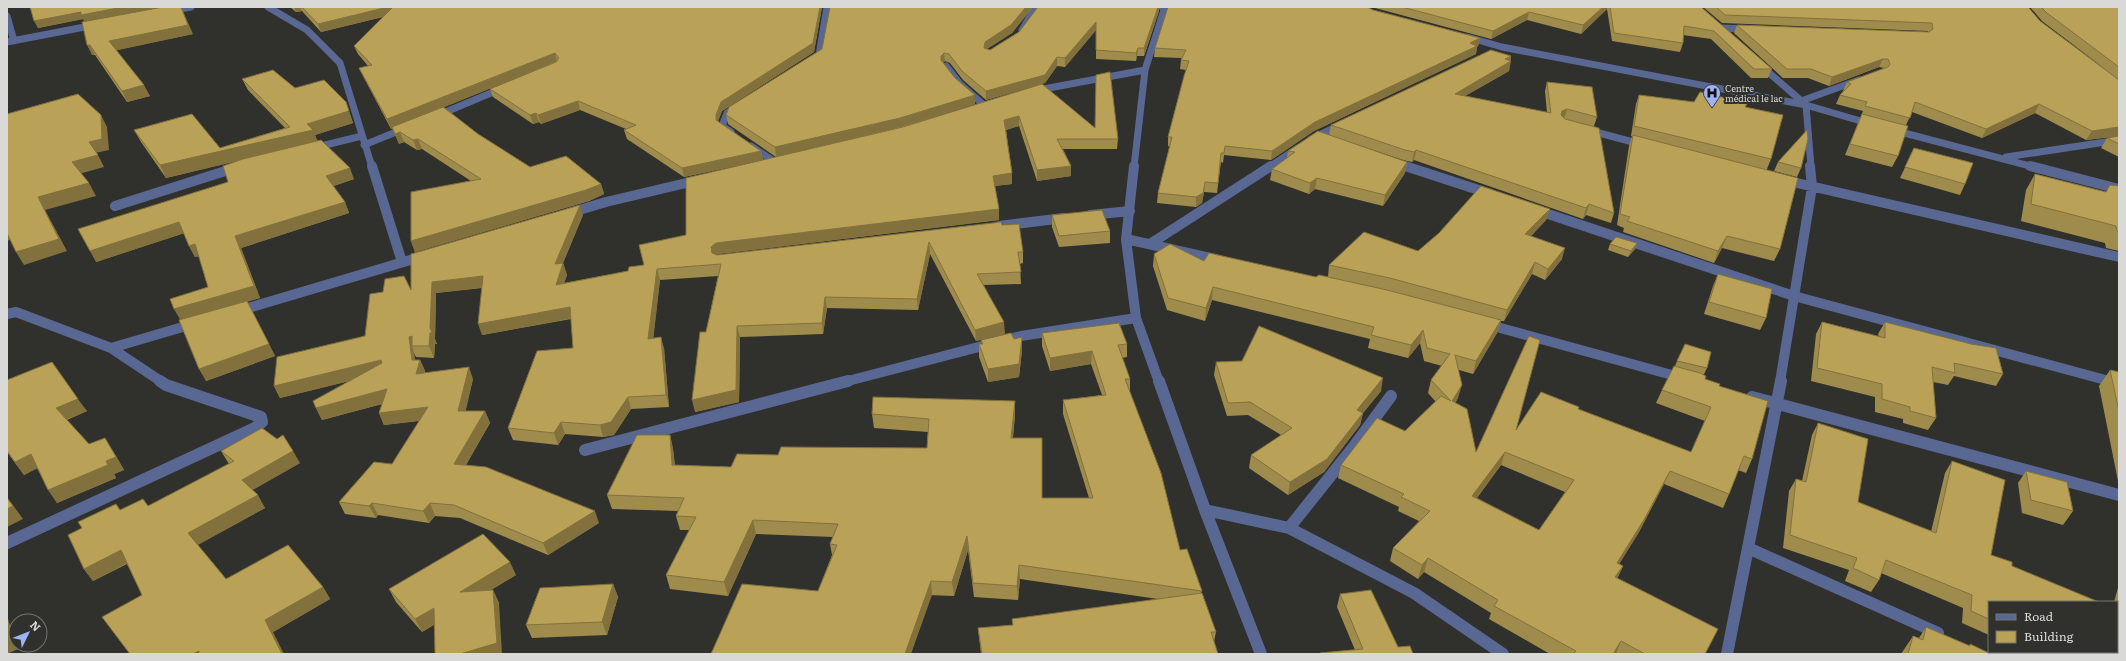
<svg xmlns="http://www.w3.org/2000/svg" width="2126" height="661" font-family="Literata,serif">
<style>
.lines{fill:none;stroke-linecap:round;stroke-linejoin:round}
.minor-far2{stroke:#596793;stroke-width:7}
.minor-far1{stroke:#596793;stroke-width:10}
.minor{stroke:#596793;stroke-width:12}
.wall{fill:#9f8b4b;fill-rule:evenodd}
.shaded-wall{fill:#82713d}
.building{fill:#b9a257;stroke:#82713d;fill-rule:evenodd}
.labels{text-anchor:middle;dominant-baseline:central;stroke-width:4;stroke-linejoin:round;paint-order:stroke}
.far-poi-label{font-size:9px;fill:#d9d9d7;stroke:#30302d;text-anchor:start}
</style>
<rect width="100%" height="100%" fill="#30302d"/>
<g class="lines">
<path class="minor-far2" d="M268 7 307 30 340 63 372 167
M168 11 191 7
M7 16 14 41
M1720 28 1749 29
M1022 30 1032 13 1038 7
M1467 37 1502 47 1806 105 1871 124
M7 42 95 25
M812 61 819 55 827 7
M1760 65 1806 105 1811 167
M946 66 959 83 985 106
M1033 91 1145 70
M1801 101 1859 80
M436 116 503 88
M1588 130 1644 145
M1893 130 2034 167
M731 132 722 126 727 113 738 106
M1311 139 1342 124
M364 145 406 128
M751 146 775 162
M313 148 362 136
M2006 157 2119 140
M1394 162 1408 167
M1134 167 1145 70 1164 10 1162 7
M1269 167 1298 148"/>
<path class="minor-far1" d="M372 166 402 262
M1134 166 1126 239 1136 318 1159 382
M1405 166 1491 194
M2030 166 2119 189
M1784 180 2119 257
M115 206 238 167
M1536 210 1794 296 2113 382
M569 213 606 202 699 180
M1090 215 1130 211
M999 226 1064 218
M1126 239 1219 260
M1150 244 1271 166
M238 311 424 256
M7 314 16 312 111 348 162 382
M1486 324 1683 378
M111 348 193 324
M844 382 1021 336 1136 318
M1780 382 1812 187 1810 166"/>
<path class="minor" d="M1159 381 1205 510 1261 654
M2109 381 2119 384
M1752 397 2119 495
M585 450 848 381
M1205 510 1289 528 1414 593 1503 654
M1289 528 1352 449 1391 396
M7 543 255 428 262 422 261 417 166 385 160 381
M1748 548 1938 633
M1727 654 1781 381"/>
</g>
<path class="wall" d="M30 7 193 34 116 50 150 96 127 102 95 55H92L85 22 83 19 38 28Z
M290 7H822L814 52 722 111 718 121 761 151 763 160 684 177 627 139 624 130 626 129 580 110 541 124 539 122 533 124 493 97 490 89 556 62 444 107 478 134 530 167 601 184 604 194 589 201 415 252 411 241 471 181 422 149 417 150 404 142 399 144 396 137 392 128 391 129 363 76 359 68 368 66 358 54 354 46 383 17 321 32 302 11 296 12Z
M830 7H1033L1012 33 987 49 990 50 1019 32 1038 7H1159V11L1144 56H1137L1136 61 1096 59V30L1065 67 1057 66 1045 83 986 100 963 80 950 63 945 61 943 63 955 78 975 95V104L902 127 1042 84 1095 128 1118 139 1117 149H1063L1071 166V176L1037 181 1019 126 1006 130 1012 173V184L995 186 999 209V220L718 254 717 255 1002 225 1023 252V263L1020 264 1021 284 984 285 1005 334 976 341 930 254 918 310 827 308 823 334 740 337 739 402 695 412 706 332 718 276 660 280 653 338 664 348 669 407 631 409 614 435 603 437 565 434 558 445 513 440 508 428 573 348 571 319 482 335V288L436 293 435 339 437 344H435L434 358 416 357 414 353 415 360H420L425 371V373L473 379 465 411H485L490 423 466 465 599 523 548 555 460 518 435 516 429 523 378 515 376 518 345 514 339 502 392 464 419 421 384 425 379 413 382 404 322 420 316 408 349 381 280 398 274 386 365 336 411 290 583 215 563 263 567 275 564 283 628 271 644 265 686 235 776 157 728 124 726 115 822 49Z
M1167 7H1367L1373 10 1480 38 1478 46 1477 47 1476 54 1314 131 1271 160 1224 155 1223 163 1221 162 1217 193 1204 192 1202 203 1196 207 1157 203 1158 193 1170 147 1168 146V137L1186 70 1180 69 1181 60 1182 58 1154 57 1155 48 1168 8Z
M1372 7H1701L1772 69 1768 78H1751L1711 39 1683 35V43L1680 52 1612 41 1607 9 1581 34 1527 20 1491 39 1375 8Z
M1703 7H2028L2040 21 2108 71 2042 21 2030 7H2119V136L2086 140 2035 113 1982 138 1912 112 1906 125 1898 156 1892 167 1845 155 1863 111 1836 104 1840 95 1843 91 1847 82 1884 68 1879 67 1829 86 1808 78H1783L1734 33 1737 25 1928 32V31L1722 23Z
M1511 56 1509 71 1465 96 1547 113 1545 91 1547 82 1597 117 1594 126 1614 213 1611 223 1586 215 1583 219 1414 160 1412 162 1403 160 1353 143 1407 162 1405 173 1383 206 1315 189 1309 194 1270 180 1272 169 1287 158 1288 151 1329 135 1331 125Z
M242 79 295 88 346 102 353 123 315 135 317 141 354 179 333 186 345 202 349 213 241 248 260 298 247 301 275 356 206 381 180 320 208 287 199 256 195 257 189 246 184 233 96 262 228 182 240 160 166 178 141 142 134 130 220 148 285 128 248 90Z
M1639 95 1694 102 1747 103 1746 107 1771 159 1767 169 1780 249 1774 261 1722 248 1714 263 1623 232 1624 228 1617 225 1629 146 1632 136H1631L1636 104Z
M2119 136V157L2101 148 2107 138Z
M1914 148 1965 184 1960 195 1900 178Z
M1778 162 1801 168 1797 177 1774 171Z
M2035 174 2106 192 2119 186V251L2106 248 2105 243 2021 221 2026 190Z
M1550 209 1546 220 1531 236 1562 259 1545 280 1532 274 1504 321H1501L1497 333 1473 374 1459 370 1458 398 1455 403 1476 452 1516 430 1579 407 1578 409 1691 452 1705 421 1656 403 1662 390 1675 366 1677 361 1707 368 1704 374H1702L1705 379 1719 386 1752 459 1746 473 1738 470 1729 494 1723 508 1664 484 1639 532 1619 564 1623 566 1617 579 1705 654H1550L1489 619 1491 613 1424 572 1418 579 1390 561 1393 548 1419 521 1398 511 1399 507 1338 478 1341 465 1405 431 1436 402 1428 393 1431 380 1442 366 1424 361 1420 343 1408 358 1368 348 1370 339 1212 300 1205 321 1167 310 1153 266 1154 254 1316 277H1328L1329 265 1418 251ZM1501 465 1565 492 1539 530 1477 498Z
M1052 215 1110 231V243L1059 247 1052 227Z
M1637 243 1635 249 1628 257 1608 250 1610 244Z
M1718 274 1766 318 1760 330 1704 314 1713 286Z
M1822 322 1879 337 1878 334 1885 322 2003 374 1996 386 1954 376 1948 385 1933 382 1936 418 1928 430 1903 423V419L1875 412V397L1811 381 1816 334Z
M1042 333 1127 344V357L1122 358 1130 379V392L1180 550 1202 591 1201 593 1216 632 1214 642 1218 654H981L978 628 1013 625 1012 619 1158 599 1020 579 1018 600 974 597 968 550 954 596 818 591 832 555 830 544 833 537 756 534 728 596 670 589 666 575 689 530H680L676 516 678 511 612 509 607 495 670 435 673 449 675 465 731 467 778 455 927 448 928 432 874 428 872 414 1015 415 1013 438 1042 498H1089L1063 414V400L1102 395 1091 364 1050 371 1042 346Z
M1014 339 1022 350 1019 377 988 382 979 357V344H982L981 340Z
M1216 362 1381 391 1363 413 1360 425 1324 472 1288 495 1249 468 1251 455 1281 435 1248 415 1227 416 1214 375Z
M2110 370 2119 372V481H2118L2099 386Z
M7 380 87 411 67 420 89 444 113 451 124 470 114 474 116 478 57 503 37 468 24 475 7 452Z
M1818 423 1858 502 1931 532 1945 473 1952 461 1991 555 1989 602V635L1962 623 1963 608 1881 573 1879 580 1871 592 1845 581 1849 570 1783 548 1789 491 1796 479 1802 481 1812 435Z
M221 451 300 463 252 490 265 508 197 545 226 579 323 587 330 599 273 632 142 595 127 564 93 581 84 569 120 510 148 506 229 464Z
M2026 471 2073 511 2063 525 2022 513 2018 483Z
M516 575 491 590H493L499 603 434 625 422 632 396 602 389 589Z
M613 584 618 597 607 635 532 638 526 625Z
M2119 584V654H2032L2027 652H2117V602H2114Z
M1340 594 1398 647 1413 654H1320V653L1355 650 1337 607Z
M1926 627 1969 646 1970 644 1991 654H1901L1913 636 1919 638Z"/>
<path class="shaded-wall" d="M123 7H164L85 22 83 19 38 28 34 21 81 12Z
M181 7 193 34 114 51 109 41Z
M294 7H300L302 11 296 12Z
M388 7H396L398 13 321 32 318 24Z
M820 7H822L814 52 722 111 717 124 718 129 716 115 721 102Z
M1026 7H1033L1012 33 985 50 984 48 985 42Z
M1158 7H1159V11L1144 56V48Z
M1603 7H1608L1607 9 1581 34 1583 25Z
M1529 12 1527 20 1491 39 1493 31Z
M1096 22V30L1065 67V58Z
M1480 38 1478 46 1477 47 1476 54 1314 131 1271 160 1272 151 1315 122Z
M87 45H90L95 55H92Z
M1138 48 1137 56 1136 61V53Z
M555 53 557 61 391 129 387 119Z
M944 53 945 61 941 64V56Z
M1511 56 1510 62 1511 61 1509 71 1453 103 1455 94Z
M1057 57V66L1045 83 986 100V91Z
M1883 59 1879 67 1829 86 1832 77Z
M144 85 150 96 127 102 122 91Z
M975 95V104L901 127 776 157 775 147Z
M578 101 580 110 541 124 538 115Z
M346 102 353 123 315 135 318 142 166 178 160 165 307 124Z
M2039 104 2035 113 1982 138 1986 129Z
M1567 109 1564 119 1559 121 1562 111Z
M536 113 539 122 533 124 530 115Z
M101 115 107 127 109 150 95 153 89 142Z
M1019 116V126L1005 130 1004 120Z
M2119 127V136L2086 140 2092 131Z
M400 132 404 142 399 144 395 134Z
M418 139 422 149 417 150 413 140Z
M1416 150 1414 160 1412 162 1414 152Z
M761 151 763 160 684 177 682 168Z
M98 155 104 167 79 174 72 162Z
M1407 162 1405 173 1383 206 1385 195Z
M1071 166V176L1037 181V170Z
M350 168 354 179 331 187 326 176Z
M1012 173V184L993 186V176Z
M1317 178 1315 189 1309 194 1310 183Z
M1205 182 1204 192 1202 203 1196 207V197Z
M89 183 96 196 45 210 67 251 24 265 16 252 38 197Z
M601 184 604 194 589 201 415 252 411 241Z
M345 202 349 213 241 248 260 298 181 321 174 309 254 286 235 236Z
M1589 204 1586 215 1583 219 1586 208Z
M580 205 583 215 558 275 555 264Z
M999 209V220L718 254 713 258 711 247 716 243Z
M1550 209 1546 220 1522 246 1525 234Z
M179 222 185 233 96 262 90 251Z
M7 231 12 239 7 241Z
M1727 236 1722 248 1714 263 1718 251Z
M929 242 930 254 918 310 917 299Z
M1637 243 1635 249 1628 257 1631 251Z
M195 244 201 255 195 257 189 246Z
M1565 248 1562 259 1545 280 1548 269Z
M1535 262 1532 274 1504 321 1507 310Z
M563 263 567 275 560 296 556 285Z
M657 269 660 280 652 351 648 339Z
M483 276 487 287 436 293 435 339 437 344H435L434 358 429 346 432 282Z
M1213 287 1212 300 1205 321 1206 308Z
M825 297 827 308 823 334 822 323Z
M570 307 573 318 482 335 478 324Z
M1501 320 1497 333 1473 374 1476 361Z
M1004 322 1005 334 976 341 975 330Z
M737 326 740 337 739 402 695 412 692 400Z
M1423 330 1420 343 1408 358 1411 345Z
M412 336V346L414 353 417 371 420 360 425 371 421 386 416 374 412 360 409 337Z
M661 337 664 348 669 407 666 395Z
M1022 337V350L1019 377 988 382V369Z
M269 344 275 356 206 381 199 369Z
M1092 351 1091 364 1050 371V358Z
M381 360 387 372 280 398 274 386Z
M469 367 473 379 463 423 458 411Z
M1383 378 1381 391 1363 413 1360 425 1324 472 1288 495 1290 482 1357 410Z
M1462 385 1458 398 1449 415 1452 401Z
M387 389 393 401 322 420 316 408Z
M628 397 631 409 614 435 603 437 600 425Z
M78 399 87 411 65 420 56 408Z
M1015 401V415L1011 452V438Z
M428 407 433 419 384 425 379 413Z
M485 411 490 423 459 476 454 464Z
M561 422 565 434 558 445 554 433Z
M670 435 673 449 676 478 672 465Z
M105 438 113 451 124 470 114 474 116 478 57 503 48 490 106 461Z
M293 451 300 463 249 492 242 480Z
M1505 452 1501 465 1468 510 1472 496Z
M31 454 40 467 24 475 15 462Z
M1670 471 1664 484 1639 532 1611 577 1617 563Z
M258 495 265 508 196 546 188 533Z
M7 497 23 519 7 527Z
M372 503 378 515 376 518 369 506Z
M430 503 435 516 429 523 423 511Z
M595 511 599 523 548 555 543 543Z
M753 520 756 534 728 596 724 582Z
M967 536 968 550 954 596 952 582Z
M121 550 129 562 93 581 84 569Z
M1428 558 1424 572 1418 579 1422 565Z
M510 562 516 575 466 605 460 592Z
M1019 565 1020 579 1018 600 1017 586Z
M1623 566 1617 579 1615 577Z
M931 581 932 595 911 654H905Z
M613 584 618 597 607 635 602 622Z
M323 587 330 599 273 632 284 654H282L265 620Z
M493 590 499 603 502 654H460Z
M434 608 440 621 422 632 415 619Z
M7 616 16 643V645H17L18 649 7 654Z
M1621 641 1616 654H1613Z
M199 651 201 654H193Z"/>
<path class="building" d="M30 7H123L81 15V12L34 21Z
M163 7H181L188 25 109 41 144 85 122 91 90 45H87L82 22Z
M302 7H388L318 24Z
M393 7H820L813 43 721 102 716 115V120L761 151 682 168 624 130 636 125 578 101 538 115 536 113 530 115 490 89 556 62 559 58 555 53 387 119 359 68 372 65 354 46Z
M830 7H1026L1011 25 985 42 984 48 990 50 1019 32 1038 7H1158L1144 48H1138L1136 53 1096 50V22L1065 58 1057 57 1045 75 986 91 962 71 949 54 944 53 941 56V60L955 78 975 95 900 118 775 147 726 115 729 107 822 49Z
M1168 7H1367L1373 10 1480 38 1470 43 1477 46 1315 122 1272 151 1225 146 1224 153H1221L1218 183 1205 182 1203 193 1196 197 1158 193 1172 137H1168L1184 76 1189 61 1181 60 1186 50 1155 48Z
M1402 7H1603L1583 25 1529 12 1493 31Z
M1610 7H1701L1772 69H1754L1714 31 1684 26 1683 43 1614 33Z
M1716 7H2028L2040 21 2119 80V127L2092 131 2039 104 1986 129 1915 102 1910 118 1865 106 1867 102 1840 95 1851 84 1847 82 1888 67 1890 64 1888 59H1883L1832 77 1811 69H1787L1737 25 1929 32 1933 29 1932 23 1725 15Z
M2041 7H2119V67L2047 13Z
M1491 50 1511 56 1505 59 1511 61 1455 94 1551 113 1547 82 1592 87 1597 117 1567 109 1562 111 1561 115 1565 119 1599 128 1614 213 1589 204 1586 208 1416 150 1414 152 1405 150 1331 125Z
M273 70 295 88 324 80 346 102 349 111 307 124 313 130 160 165 134 130 192 114 220 148 290 127 242 79Z
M1110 72 1118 139H1057L1071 166 1037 170 1019 116 1004 120 1012 173 993 176 999 209 716 243 711 247 712 253 717 255 1001 222 1002 225 1019 224 1023 252H1018L1021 272 977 274 1004 322 975 330 929 242 917 299 825 297 822 323 737 326 736 390 692 400 700 332H706L721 264 657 269 648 339 661 337 666 395 628 397 611 422 600 425 561 422 554 433 508 428 537 351 573 348 570 307 478 324 483 276 432 282 430 328 432 332 430 333 429 346H412V336L409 337 412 360H420L416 374 469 367 458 411H485L454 464 486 467 595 511 543 543 454 505 430 503 423 511 372 503 369 506 339 502 374 462 392 464 428 407 379 413 387 389 316 408 313 401 382 363 381 360 274 386 277 357 365 336 370 294 383 292 385 279 404 276 411 290V254L580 205 555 264 563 263 556 285 628 271 629 267 644 265 639 245 686 235V178L903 127 1042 84 1095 128 1096 75Z
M1700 92 1747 103 1745 107 1783 115 1771 159 1634 126 1639 95 1694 102Z
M78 94 101 115 102 139 89 142 98 155 72 162 89 183 38 197 59 239 16 252 7 233V114Z
M443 107 478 134 530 167 566 156 601 184 586 190 411 241V192L481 179 418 139 413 140 400 132 395 134 392 127Z
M1862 114 1908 126 1898 156 1850 144Z
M1807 130 1808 139 1801 168 1778 162Z
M1318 131 1407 162 1385 195 1317 178 1310 183 1272 169 1295 152 1288 151Z
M1633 135 1798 178 1780 249 1727 236 1718 251 1627 221 1630 217 1620 214Z
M2119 136V144L2107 138Z
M321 140 350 168 326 176 345 202 235 236 254 286 174 309 170 299 208 287 195 244 189 246 179 222 90 251 78 229 228 182 223 166 243 159Z
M1914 148 1973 163 1965 184 1905 167Z
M2035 174 2106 192 2110 185 2119 186V232L2117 231 2116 226 2031 204Z
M1481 186 1550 209 1525 234 1565 248 1548 269 1535 262 1507 310 1390 278 1329 265 1364 232 1418 251 1439 233Z
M1102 210 1110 231 1059 236 1052 215Z
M1616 237 1637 243 1631 251 1610 244Z
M1170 244 1204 261 1209 253 1316 277 1319 275 1387 290 1501 320 1476 361 1455 355 1462 385 1452 401 1467 409 1476 452 1529 336 1540 340 1516 430 1541 392 1579 407 1578 409 1691 452 1711 407 1662 390 1674 366 1700 373 1706 376 1705 379 1720 384 1719 386 1768 401 1752 459 1744 456 1729 494 1670 471 1645 518 1617 563 1623 566 1615 577 1718 629 1705 654H1645L1621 641 1613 654H1573L1576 651 1494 606 1498 600 1428 558 1422 565 1393 548 1430 511 1401 497 1404 494 1341 465 1377 418 1405 431 1441 396 1451 401 1431 380 1450 354 1427 348 1423 330 1411 345 1371 335 1374 327 1213 287 1206 308 1168 298 1154 254ZM1505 452 1574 480 1539 530 1472 496Z
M1718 274 1772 289 1766 318 1709 302Z
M247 301 269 344 199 369 179 320Z
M1822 322 1885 338V322L1971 344 1996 348 2003 374 1954 363 1955 373 1932 367 1936 418 1910 411V407L1882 399V384L1817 368Z
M1119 323 1127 344 1118 345 1130 379H1125L1161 473 1180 550 1187 549 1202 591 1019 565 1017 586 973 583 967 536 952 582 931 581 905 654H711L742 584 818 591 837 545 830 544 838 524 753 520 724 582 666 575 696 517 676 516 684 498 607 495 637 435H670L672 465 731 467 737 454 778 455 781 447 927 448 929 419 872 414 873 397 1015 401 1011 438H1042V498H1093L1063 400 1106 395 1092 351 1050 358 1042 333Z
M1259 326 1383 378 1357 410 1363 413 1327 459 1290 482 1251 455 1292 428 1250 402 1228 403 1216 362 1242 361Z
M1011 333 1014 339 1022 337 1019 364 988 369 979 344H983L981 340Z
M1685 344 1711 352 1707 368 1677 361Z
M52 362 78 399 56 408 89 444 105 438 116 457 106 461 108 465 48 490 31 454 15 462 7 451V380Z
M2110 370 2119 372V411Z
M1818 423 1868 439 1858 502 1936 533 1952 461 2005 480 1991 555 2012 562V566L2099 602H1989V619L1971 611 1972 595 1886 560 1879 580 1853 568 1857 558 1790 535 1796 479 1806 482Z
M262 428 277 439 283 435 293 451 242 480 258 495 188 533 226 579 288 545 323 587 265 620 282 654H199V651L193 654H130L102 617 142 595 121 550 84 569 68 535 82 528 78 522 116 504 120 510 143 499 148 506 234 461 221 451Z
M2026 471 2067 482 2073 511 2031 500Z
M7 498 13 506 7 509Z
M483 534 510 562 460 592 493 590 497 643 460 654H435L434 608 415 619 389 589Z
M613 584 602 622 526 625 540 588Z
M1371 590 1398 647 1410 646 1413 654H1321L1320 653 1363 649 1340 594Z
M1202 593 1216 632H1211L1218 654H982L978 628 1013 625 1012 619Z
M2119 606V654H2115L2110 652H2117V610H2118Z
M1926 627 1970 646V644L1991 654H1908L1913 636 1923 640Z
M2066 652H2084V654H2070Z"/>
<defs>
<symbol id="hospital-pin" viewBox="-11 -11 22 30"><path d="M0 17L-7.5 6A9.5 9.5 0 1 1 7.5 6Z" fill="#9db4fd" stroke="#30302d"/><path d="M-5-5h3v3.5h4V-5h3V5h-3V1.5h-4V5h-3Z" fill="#111"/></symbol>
</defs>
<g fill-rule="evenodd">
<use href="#hospital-pin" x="1702" y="83" width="20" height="27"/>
</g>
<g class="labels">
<g class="far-poi-label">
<text x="1725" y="88">Centre<tspan x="1725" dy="10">médical le lac</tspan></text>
</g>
</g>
<rect width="2126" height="661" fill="none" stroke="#d9d9d7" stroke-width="16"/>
<rect x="1988" y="601" width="130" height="52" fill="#30302d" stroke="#747471"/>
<rect x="1996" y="614" width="20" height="6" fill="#596793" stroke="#747471"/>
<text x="2024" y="621" font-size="12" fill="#d9d9d7">Road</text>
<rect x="1996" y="631" width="20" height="12" fill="#b9a257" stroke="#747471"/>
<text x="2024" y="641" font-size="12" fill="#d9d9d7">Building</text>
<g transform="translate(28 633) rotate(47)"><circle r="19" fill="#30302d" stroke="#747471"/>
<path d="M0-3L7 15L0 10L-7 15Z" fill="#9db4fd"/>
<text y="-6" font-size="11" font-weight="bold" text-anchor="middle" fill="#d9d9d7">N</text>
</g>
</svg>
